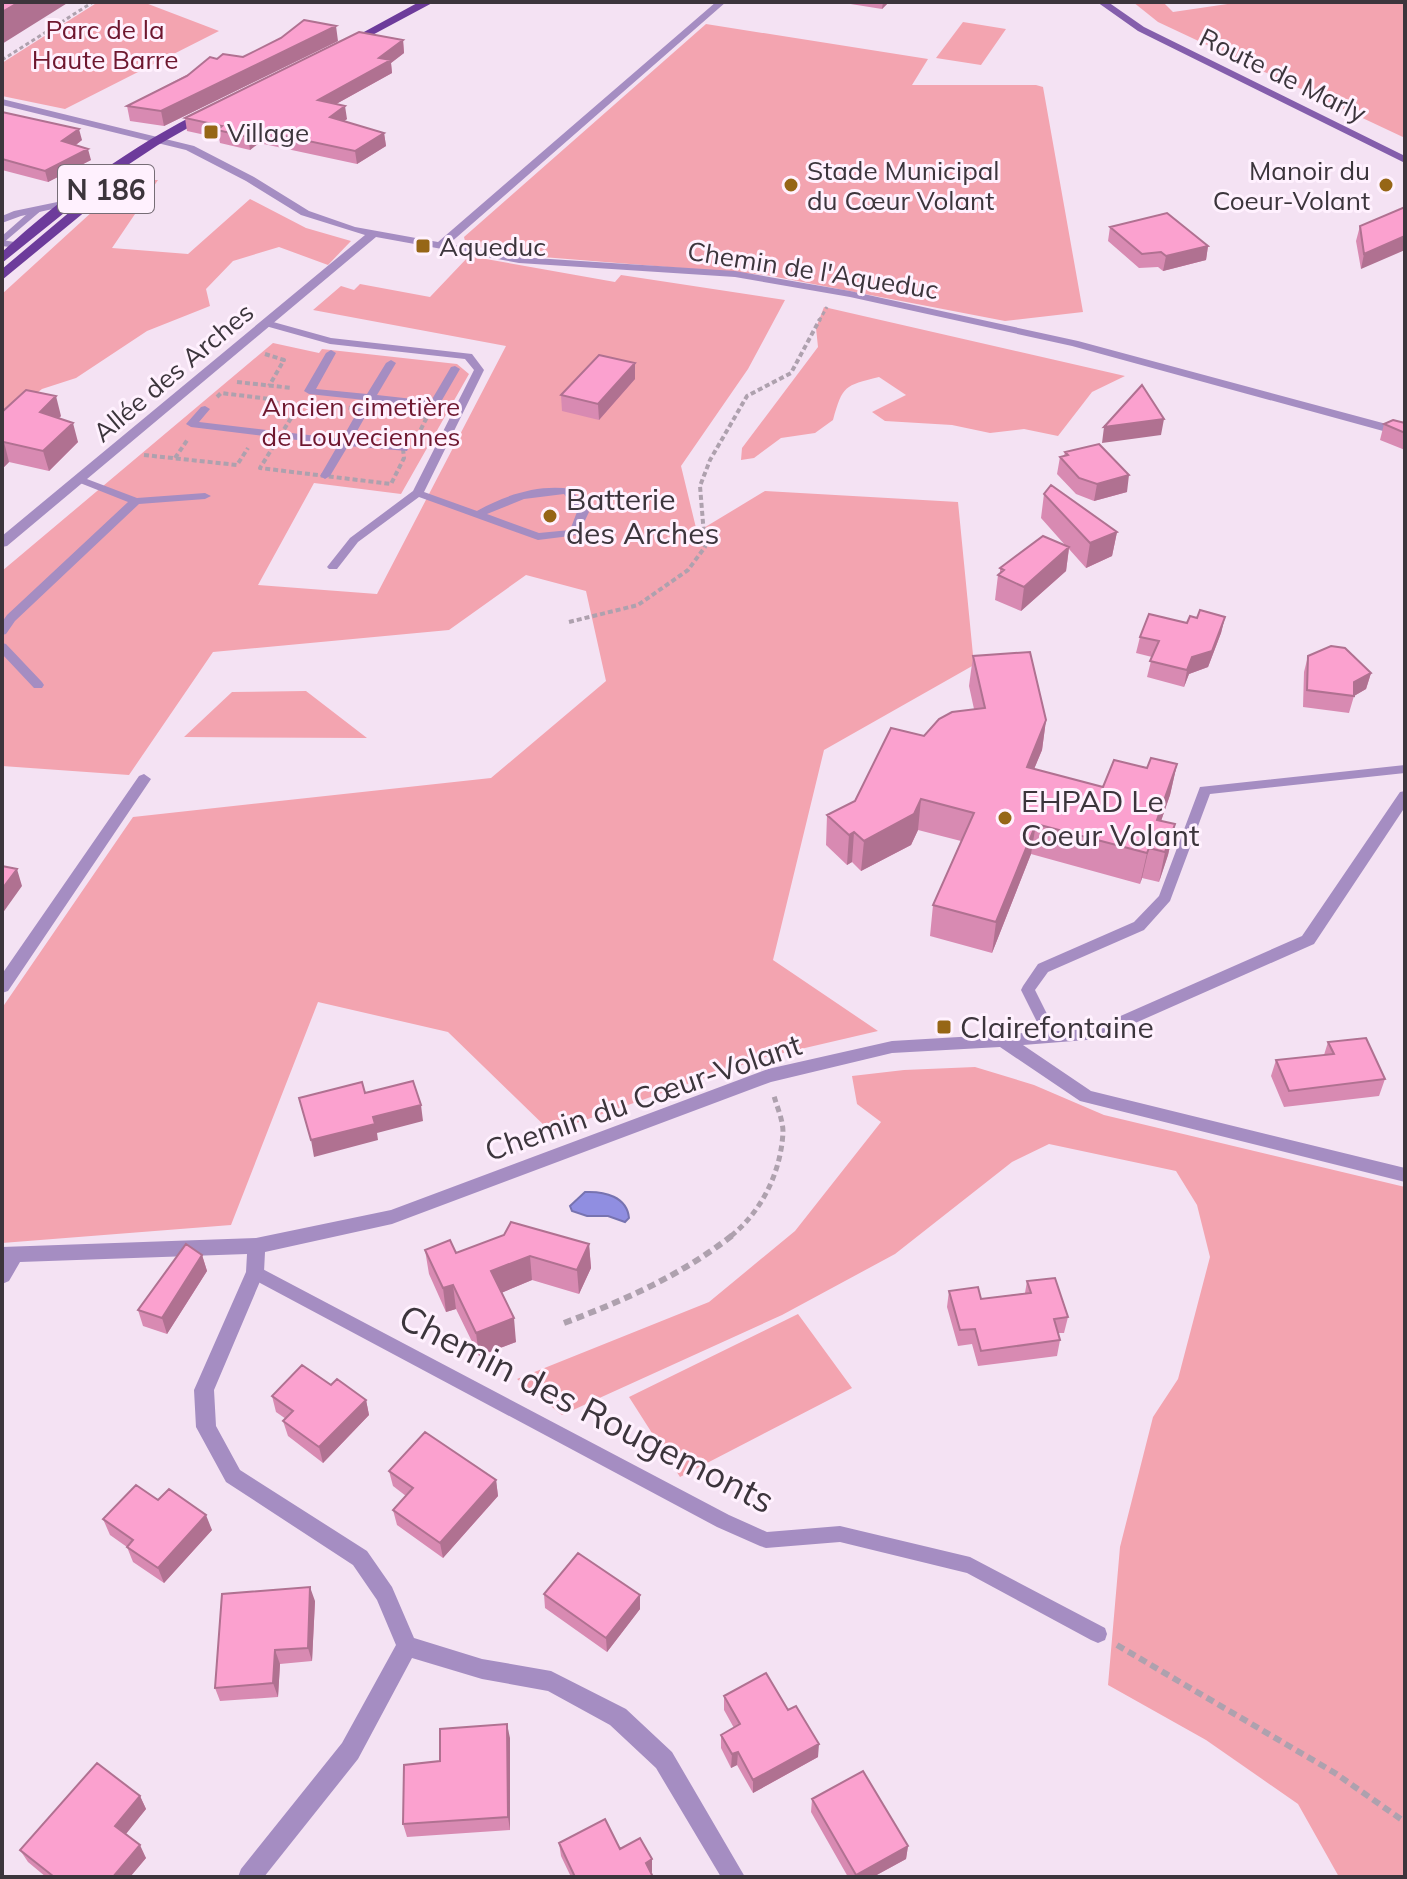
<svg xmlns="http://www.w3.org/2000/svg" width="1407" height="1879" font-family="Mulish,sans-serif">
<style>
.green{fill:#f3a4b0}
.water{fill:#908ee1;stroke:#7773b0;stroke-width:2}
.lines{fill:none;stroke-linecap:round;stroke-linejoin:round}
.path-far3{stroke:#aea1ae;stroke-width:3;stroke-dasharray:4 3;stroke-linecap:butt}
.path-far2{stroke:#aea1ae;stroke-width:4;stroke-dasharray:5 3;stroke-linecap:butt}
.path-far1{stroke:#aea1ae;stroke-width:5;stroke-dasharray:6 4;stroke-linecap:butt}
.path{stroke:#aea1ae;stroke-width:6;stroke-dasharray:8 5;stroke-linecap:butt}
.lane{fill:#a58dc2;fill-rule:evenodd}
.street{fill:#a58dc2;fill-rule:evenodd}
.secondary{fill:#845eac;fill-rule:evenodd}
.primary{fill:#6d3b9b;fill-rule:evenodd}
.wall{fill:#d88ab2}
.shaded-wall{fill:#b07191}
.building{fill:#fba1cf;stroke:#b07191;stroke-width:2}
.poi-dot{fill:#966616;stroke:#fff1fe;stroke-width:3}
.labels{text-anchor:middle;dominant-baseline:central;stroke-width:6;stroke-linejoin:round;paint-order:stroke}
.far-park-label{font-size:26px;fill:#6e172f;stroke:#fff1fe}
.far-street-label{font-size:26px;fill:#3c353c;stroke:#fff1fe}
.far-poi-label{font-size:26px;fill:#3c353c;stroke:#fff1fe;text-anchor:start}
.shield{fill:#fff1fe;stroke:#766d76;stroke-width:2}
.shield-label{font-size:28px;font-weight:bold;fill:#3c353c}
.poi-label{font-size:30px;fill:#3c353c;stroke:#fff1fe;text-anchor:start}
.street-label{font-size:30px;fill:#3c353c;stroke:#fff1fe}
.near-street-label{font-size:36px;fill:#3c353c;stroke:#fff1fe}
</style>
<rect width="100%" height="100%" fill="#f4e2f3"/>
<path class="green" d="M98 2H143L219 31 65 109 2 96V63Z
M1133 2H1163L1173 12 1241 2H1405V138L1158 22Z
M963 22 1006 29 981 65 936 58Z
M706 24 928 59 912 85H1036L1043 87 1083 312 1005 321 766 275 530 256 466 245 464 237Z
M127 180H158L112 248 188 254 250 199 306 228 351 241 328 265 279 247 233 261 206 289 210 306 147 331 76 378 42 389 2 420V294Z
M469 256 615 282 621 275 785 300 748 369 681 466 697 532 765 491 958 502 974 665 824 750 773 960 878 1031 762 1058 551 1132 448 1032 318 1002 231 1225 2 1243V1008L133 817 491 778 606 681 586 591 526 575 449 630 213 652 129 775 2 766V571L273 343 319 353 322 349 457 364 469 374 401 494 314 483 258 585 377 594 506 346 313 310 341 286 354 290 360 284 430 297Z
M824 307 1125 376 1092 392 1058 436 1024 429 990 433 952 425 885 421 872 412 906 395 879 377C844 386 843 385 833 420L815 433 781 438 754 458 741 460 742 448 818 347 816 328Z
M306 691 367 738 184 737 232 692Z
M975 1067 1034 1085 1104 1115 1405 1187V1877H1339L1298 1804 1206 1740 1108 1685 1120 1547 1153 1417 1178 1379 1210 1257 1197 1205 1176 1171 1049 1144 1012 1162 895 1254 782 1315 562 1415 517 1379 709 1302 795 1231 881 1122 857 1104 852 1076 904 1070Z
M798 1314 852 1388 680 1477 629 1397Z"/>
<path class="water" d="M585 1192C605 1191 627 1197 629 1218L625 1222 608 1216H587L572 1211 570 1206Z"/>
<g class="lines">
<path class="path-far3" d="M2 60 93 2
M819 321 827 307"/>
<path class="path-far2" d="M265 354 284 360 269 386
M237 382 292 388
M217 397 221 393 278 400 268 415
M301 402 427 417 415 441 403 449 404 458 391 484 260 468Z
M144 455 237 465 248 448
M175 458 188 439
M569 622 638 605 688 570 705 547 700 486 710 460 747 396 791 373 820 319"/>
<path class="path-far1" d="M731 1236C762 1211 781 1172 783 1132 783 1120 777 1107 774 1096"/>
<path class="path" d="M564 1323C625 1300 682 1275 734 1234
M1117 1645 1335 1773 1405 1822"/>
<path class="lane" d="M35 207 43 209 2 244V236Z
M266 320 331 338 472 354 484 370 424 492 477 511C505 495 539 484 571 489L589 512 578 535 538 540 419 497 358 542 337 569H329L327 567 350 538 413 491 474 370 465 359 330 344 262 325 261 323ZM564 494 577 512 570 530 539 533 487 514 524 499Z
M331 350 336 353 316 389 367 394 386 363 391 360 396 363 377 395 431 401 451 367 455 366 460 369 438 407 374 401 352 440 403 446 408 449 407 451 348 446 330 476 325 479 320 476 338 445 191 427 186 424 201 407 205 406 210 409 199 422 342 439 364 400 309 394 304 391 326 353Z
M79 476 137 498 205 493 211 496 205 499 139 504 15 621 6 634 2 635V622L7 615 128 502 75 481 73 479Z
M2 643 6 644 42 682 44 685 42 688H34L2 654Z
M1405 765V773L1210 794 1170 901 1144 930 1048 972 1035 990 1059 1038 1057 1042H1047L1021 990 1023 986 1038 964 1134 922 1159 896 1200 787Z
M255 1265 729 1515 767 1532 840 1526 970 1557 1105 1628 1107 1634 1105 1640 1098 1643 1091 1640 967 1573 840 1542 766 1548 760 1546 717 1527 249 1277 247 1272 249 1267Z"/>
<path class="street" d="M716 2H726L449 244 519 257 735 271 850 291 1078 341 1405 429V437L1072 346 850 297 735 277 519 263 376 237 7 546 2 547V536L365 235 301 215 246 181 186 150 2 105V99L194 146 254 177 309 211 355 227 438 242Z
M67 200 72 203 71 205 21 216 2 223V216L14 211Z
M2 240 21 243 22 245 17 248 2 246Z
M144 774 151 779 149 782 8 991 2 993V974L139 776Z
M1405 791V807L1314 944 1099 1039 1023 1045 1091 1091 1405 1168V1182L1080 1101 1000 1047 892 1053 771 1082 392 1224 265 1252 264 1272 214 1390 216 1426 240 1470 367 1551 392 1587 414 1638 482 1659 551 1671 626 1709 672 1752 745 1877H721L656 1768 610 1725 548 1691 482 1679 412 1658 358 1759 264 1877H238L241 1869 342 1743 396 1645 377 1600 353 1565 226 1482 196 1427 194 1390 246 1272 247 1254 20 1262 9 1281 2 1284V1247L256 1238 391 1210 768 1069 892 1041 1091 1029 1302 936 1400 792Z"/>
<path class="secondary" d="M1097 2H1108L1144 27 1405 156V163L1138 31Z"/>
<path class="primary" d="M419 2H434L350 47 340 45Z
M206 109 216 112 158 145 105 180 2 263V252C64 195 130 147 206 109Z
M97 189 109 192 2 280V269Z"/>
</g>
<path class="wall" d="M838 2H889L882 9Z
M403 40 404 53 391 63 392 73 336 104 347 119 344 121 384 133 386 146 357 164 259 143 250 150 220 143 219 138 187 131 185 118Z
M338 41 164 126 130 121 127 106 217 59 243 57Z
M2 112 82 140 76 145 91 160 48 182 2 170Z
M1405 207 1361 269 1356 241 1360 226Z
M1110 227 1208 246 1206 260 1163 271 1158 267 1139 268 1108 241Z
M635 363V379L599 420 562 411 561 395Z
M2 412 61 416 59 418 78 442 49 471 9 462 2 469Z
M1405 423V450L1380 440 1384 424Z
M1065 452 1127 492 1094 501 1076 494 1057 474 1060 457 1064 456Z
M1044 494 1117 532 1112 556 1086 568 1069 549 1066 571 1021 611 995 600 998 575 1000 574V568L1065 545 1041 518Z
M1225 617 1221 633 1208 667 1189 674 1184 687 1147 677 1152 657 1136 653 1140 637 1187 623 1197 618Z
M973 656 1046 720 1042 750 1034 769 1103 787 1147 768 1177 764 1170 795 1161 821 1175 824 1168 855 1159 882 1142 878 1140 884 1031 854 992 953 930 936 933 905 961 841 918 830 911 845 861 871 852 862 847 865 826 845 827 815 855 801 924 736 974 709 969 686Z
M1308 656 1371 673 1366 689 1354 696 1349 713 1303 707 1304 672Z
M1328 1042 1385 1079 1379 1096 1284 1107 1271 1076 1276 1060 1324 1055Z
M504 1235 589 1244 591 1268 579 1294 532 1280 501 1293 516 1342 479 1356 456 1309 446 1312 429 1274 425 1250 456 1253Z
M202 1255 207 1271 167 1334 143 1326 138 1310Z
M1027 1281 1068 1317 1064 1333H1058L1060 1340 1057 1356 978 1366 972 1344 958 1346 947 1307 949 1291 981 1299 1025 1293Z
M331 1385 366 1400 369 1415 323 1463 288 1436 283 1421 286 1419 276 1412 272 1396Z
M389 1471 496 1480 498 1496 443 1558 397 1525 393 1510 406 1496 393 1486Z
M158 1500 212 1530 164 1583 133 1562 127 1547 110 1535 103 1519Z
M544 1594 640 1609 607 1652 545 1608Z
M315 1601 312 1661 280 1664 278 1697 220 1701 215 1688Z
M724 1696 818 1757 753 1793 737 1765 731 1768 721 1748V1735L734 1728 724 1710Z
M510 1738V1830L407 1837 403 1824 440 1761Z
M140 1796 146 1809 125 1834 146 1858 130 1877H46L28 1862 20 1850Z
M812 1799 908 1846 906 1859 873 1877H848L811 1812Z
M559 1843 620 1849 652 1872 651 1873 653 1877H571L561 1856Z"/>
<path class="shaded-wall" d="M19 2H69L2 44V12Z
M883 2H889L882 9Z
M336 26 338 41 164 126 161 111Z
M403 40 404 53 391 63 392 73 320 113 318 100Z
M345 106 347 119 332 130 330 117Z
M79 129 82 140 65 153 62 141Z
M257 130 259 143 250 150 248 137Z
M384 133 386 146 357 164 355 151Z
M88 149 91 160 48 182 45 171Z
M1405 236V250L1361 269 1364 254Z
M1208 246 1206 260 1163 271 1166 256Z
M635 363V379L599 420 598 404Z
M56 396 61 416 45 431 40 412Z
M1164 419 1161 435 1102 443 1104 427Z
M73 423 78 442 49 471 43 451Z
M4 442 9 462 2 469V444Z
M1129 475 1127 492 1094 501 1097 484Z
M1117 532 1112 556 1086 568 1090 543Z
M1069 547 1066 571 1021 611 1024 587Z
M1225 617 1221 633 1208 667 1189 674 1184 687 1187 670 1192 657Z
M1371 673 1366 689 1354 696V682Z
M1046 720 1042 750 1022 798 1027 767Z
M1177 764 1170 795 1151 850 1157 820Z
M921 799 918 830 911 845 861 871 864 841Z
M1036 824 1031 854 992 953 996 922Z
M1175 824 1168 855 1159 882 1165 852Z
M854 832 852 862 847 865 849 835Z
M1149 848 1142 878 1140 884 1147 853Z
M17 869 22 886 2 914V889Z
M421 1105 423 1121 377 1133 378 1140 314 1157 311 1140 373 1117Z
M589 1244 591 1268 579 1294 577 1270Z
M202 1255 207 1271 167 1334 162 1318Z
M530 1256 532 1280 494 1296 491 1271Z
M453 1285 456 1309 446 1312 443 1288Z
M514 1318 516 1342 479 1356 476 1333Z
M366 1400 369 1415 323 1463 319 1447Z
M496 1480 498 1496 443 1558 440 1543Z
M206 1515 212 1530 164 1583 158 1568Z
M310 1587 315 1601 312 1661 308 1648Z
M640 1595V1609L607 1652 606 1638Z
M275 1650 280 1664 278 1697 273 1683Z
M507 1724 510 1738V1830L508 1817Z
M819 1744 818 1757 753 1793V1780Z
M738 1752 737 1765 731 1768 732 1754Z
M140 1796 146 1809 122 1839 115 1826Z
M140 1845 146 1858 130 1877H113Z
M908 1846 906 1859 873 1877H856V1875Z
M652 1859V1872L647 1875 646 1863Z"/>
<path class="building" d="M2 2H19L2 12Z
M304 20 336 26 161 111 127 106 187 76 210 57 217 59 223 54 243 57 281 38Z
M359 32 403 40 379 58 391 60 318 100 345 106 330 117 384 133 355 151 257 130 248 137 217 130 222 126 185 118Z
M2 112 79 129 62 141 88 149 45 171 2 159Z
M1405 207V236L1364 254 1360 226Z
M1167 213 1208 246 1166 256 1161 252 1142 254 1110 227Z
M599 355 635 363 598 404 561 395Z
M1142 385 1164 419 1104 427Z
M26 390 56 396 40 412 73 423 43 451 4 442 2 444V412Z
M1393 420 1405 423V433L1384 424Z
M1099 444 1129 475 1097 484 1079 478 1060 457 1068 455 1065 452Z
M1051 485 1117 532 1090 543 1044 494Z
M1043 536 1069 547 1024 587 998 575 1004 570 1000 568Z
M1200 610 1225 617 1212 651 1192 657 1187 670 1150 661 1159 641 1140 637 1149 614 1187 623 1190 616 1197 618Z
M1331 646 1345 648 1371 673 1354 682V696L1307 690 1308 656Z
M1030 652 1046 720 1027 767 1103 787 1114 760 1147 768 1151 758 1177 764 1157 820 1175 824 1165 852 1149 848 1147 853 1036 824 996 922 933 905 974 813 921 799 914 814 864 841 854 832 849 835 827 815 855 801 891 728 924 736 939 719 952 712 985 708 973 656Z
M2 866 17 869 2 889Z
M1366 1038 1385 1079 1289 1091 1276 1060 1334 1054 1328 1042Z
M413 1081 421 1105 373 1117 375 1124 311 1140 299 1098 362 1082 365 1093Z
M511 1222 589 1244 577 1270 530 1256 491 1271 514 1318 476 1333 453 1285 443 1288 425 1250 450 1240 456 1253 504 1235Z
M186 1244 202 1255 162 1318 138 1310Z
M1055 1278 1068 1317 1054 1319 1060 1340 981 1351 975 1329 960 1330 949 1291 978 1287 981 1299 1031 1293 1027 1281Z
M302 1365 331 1385 337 1379 366 1400 319 1447 283 1421 293 1411 272 1396Z
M425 1432 496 1480 440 1543 393 1510 413 1488 389 1471Z
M136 1485 158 1500 169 1489 206 1515 158 1568 127 1547 133 1540 103 1519Z
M578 1553 640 1595 606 1638 544 1594Z
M310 1587 308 1648 275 1650 273 1683 215 1688 222 1594Z
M766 1673 788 1710 796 1706 819 1744 753 1780 738 1752 732 1754 721 1735 740 1724 724 1696Z
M507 1724 508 1817 403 1824 404 1765 440 1761V1729Z
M97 1763 140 1796 115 1826 140 1845 113 1877H52L53 1876 20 1850Z
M863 1771 908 1846 856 1875 812 1799Z
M605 1819 620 1849 640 1838 652 1859 646 1863 653 1877H575L559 1843Z"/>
<g class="poi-dot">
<rect x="203" y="124" width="16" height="16" rx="4"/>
<circle cx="791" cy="185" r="8"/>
<circle cx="1386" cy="185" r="8"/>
<rect x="415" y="238" width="16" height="16" rx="4"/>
<circle cx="550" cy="516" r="8"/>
<circle cx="1005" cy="818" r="8"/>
<rect x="936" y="1019" width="16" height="16" rx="4"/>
</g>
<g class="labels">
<g class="far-park-label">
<text x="105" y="29">Parc de la<tspan x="105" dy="30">Haute Barre</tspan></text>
<text x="361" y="406">Ancien cimetière<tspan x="361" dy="30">de Louveciennes</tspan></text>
</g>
<g class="far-street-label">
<text transform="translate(1283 75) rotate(26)">Route de Marly</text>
<text transform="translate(813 270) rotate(9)">Chemin de l'Aqueduc</text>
<text transform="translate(173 372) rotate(-40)">Allée des Arches</text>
</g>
<g class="far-poi-label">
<text x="227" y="132">Village</text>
<text x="807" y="170">Stade Municipal<tspan x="807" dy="30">du Cœur Volant</tspan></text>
<text x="1370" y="170" text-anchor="end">Manoir du<tspan x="1370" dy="30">Coeur-Volant</tspan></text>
<text x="439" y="246">Aqueduc</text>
</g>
<rect class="shield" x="58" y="165" width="96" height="48" rx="6"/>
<g class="shield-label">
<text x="106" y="189">N 186</text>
</g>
<g class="poi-label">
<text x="566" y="499">Batterie<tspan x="566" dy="34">des Arches</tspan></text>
<text x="1021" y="801">EHPAD Le<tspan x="1021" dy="34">Coeur Volant</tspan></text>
<text x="960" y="1027">Clairefontaine</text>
</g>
<g class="street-label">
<text transform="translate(643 1097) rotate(-19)">Chemin du Cœur-Volant</text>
</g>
<g class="near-street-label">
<text transform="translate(587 1408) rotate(27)">Chemin des Rougemonts</text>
</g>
</g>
<rect width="1407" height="1879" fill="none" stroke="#3c353c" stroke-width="8"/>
</svg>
